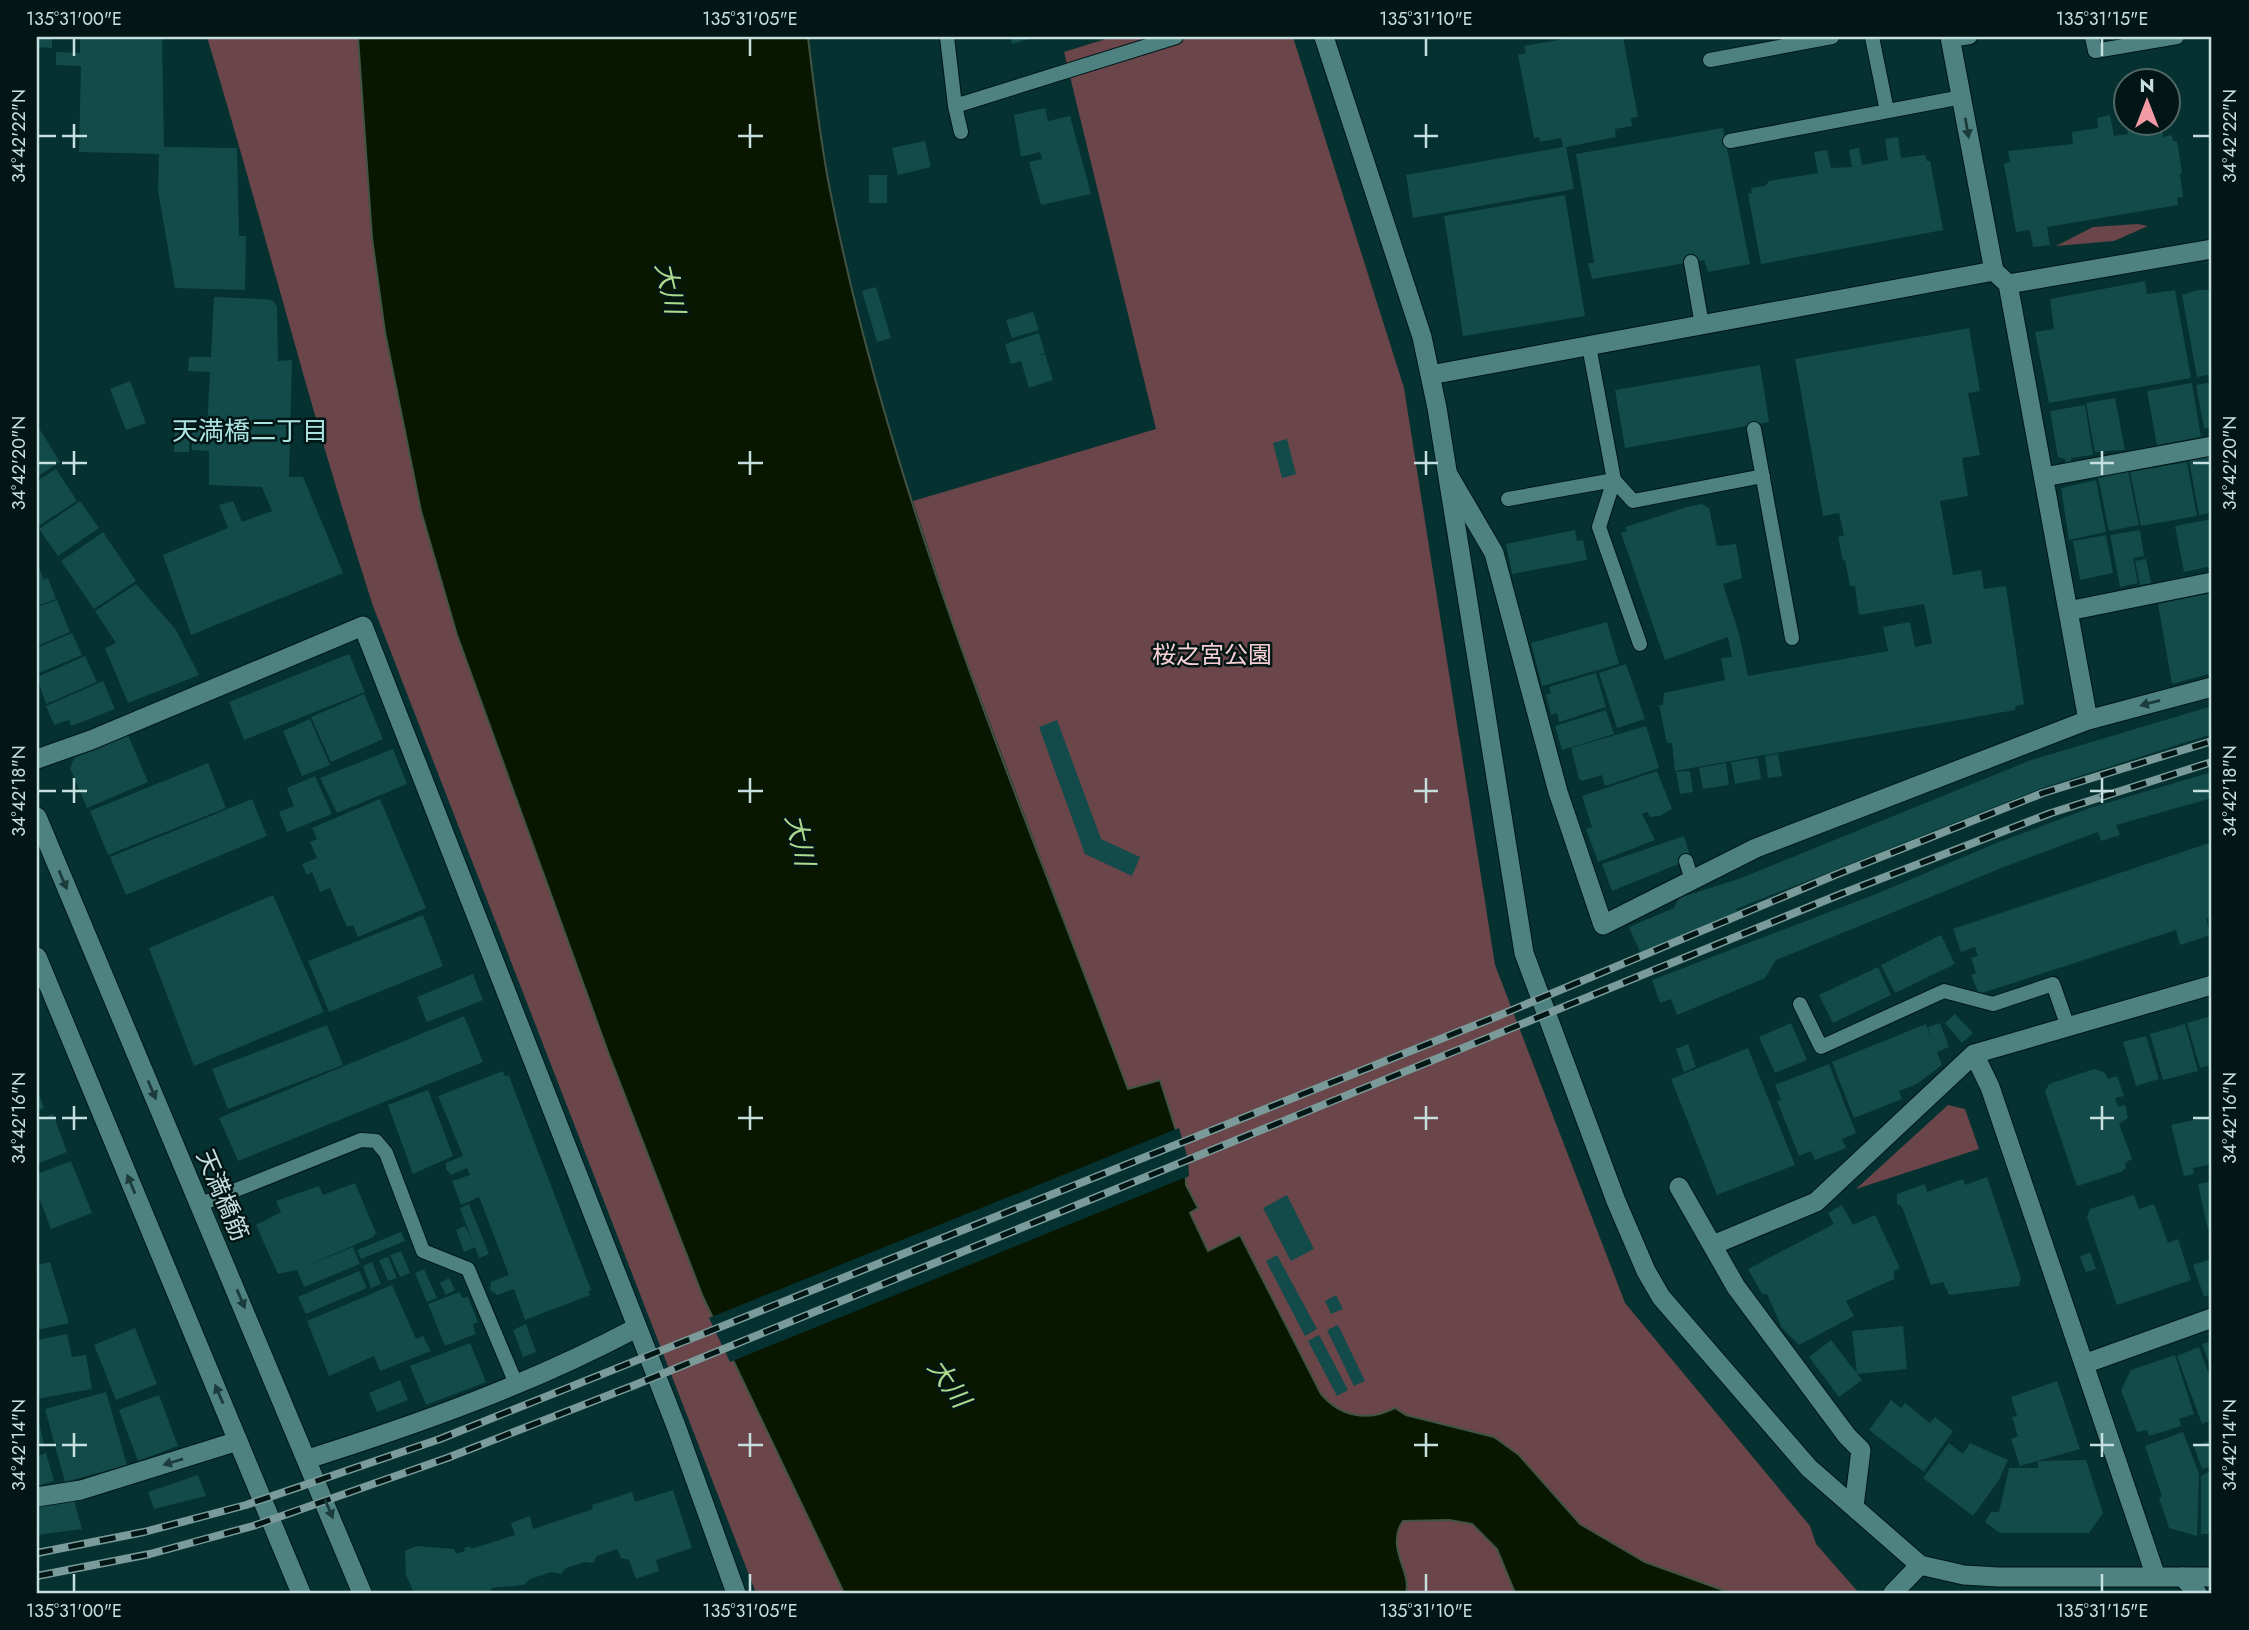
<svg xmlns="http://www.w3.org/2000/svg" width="2249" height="1630" font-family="Jost,'Noto Sans JP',sans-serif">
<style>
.green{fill:#6a4549}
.water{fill:#091701;stroke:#425344;stroke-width:2}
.pier{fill:#053130}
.building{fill:#124b4a}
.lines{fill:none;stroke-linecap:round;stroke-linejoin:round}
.service-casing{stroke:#001717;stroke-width:16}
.minor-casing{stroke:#001717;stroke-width:21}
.tertiary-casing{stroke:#001717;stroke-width:21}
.service{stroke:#4d8281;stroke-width:14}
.minor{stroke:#4d8281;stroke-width:19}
.tertiary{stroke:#4d8281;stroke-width:19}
.rail-casing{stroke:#7a9b9a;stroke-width:8}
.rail{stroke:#021616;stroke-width:5;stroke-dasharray:16;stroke-linecap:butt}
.oneway{fill:#1c3c3b}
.ticks{fill:none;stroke:#c6e0df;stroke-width:2.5}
.labels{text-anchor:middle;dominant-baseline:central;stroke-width:5;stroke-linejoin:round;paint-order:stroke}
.park-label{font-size:24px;fill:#f9d1d4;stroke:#021616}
.street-label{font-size:24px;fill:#c6e0df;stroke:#021616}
.water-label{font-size:26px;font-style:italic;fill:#aeda8e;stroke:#021616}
.neighbourhood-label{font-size:26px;fill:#abe2e0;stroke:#021616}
.neatline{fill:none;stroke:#c6e0df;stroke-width:2.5}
.ticks-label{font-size:18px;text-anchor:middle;fill:#c6e0df}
</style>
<rect width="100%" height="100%" fill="#053130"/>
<path class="green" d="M207 37H358L372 238 385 332 421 511 457 635 608 1052 703 1297 844 1593H756L373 606C312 418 264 226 207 37Z
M1112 37H1293L1404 388 1495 965 1625 1303 1810 1526 1816 1544 1859 1593H1379L1189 1213 1198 1207 1186 1185 1185 1159 1160 1080 1128 1090 954 627 913 501 1156 429 1064 52Z
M2138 224 2148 226 2114 241 2056 246 2093 227Z
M1948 1105 1965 1109 1979 1149 1856 1189Z"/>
<path class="water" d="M358 37H808C814 88 820 140 830 190 891 501 1018 795 1128 1089L1160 1080 1185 1159 1186 1185 1198 1208 1190 1213 1208 1251 1240 1235 1321 1394C1341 1417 1367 1422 1395 1408L1406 1415 1494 1437 1519 1455 1580 1524 1645 1562 1731 1593H1515L1497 1549 1472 1524 1449 1520 1403 1521C1385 1547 1412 1572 1406 1593H844L703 1297 608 1052 457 635 421 511 385 332 372 238Z"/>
<path class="pier" d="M1179 1128 1188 1159 1189 1176 730 1362 709 1318Z"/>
<path class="building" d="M37 37H52V48L37 47Z
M80 37H162L164 147 237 148 239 236H246L245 290 175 288 158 191 159 154 79 152 81 66 56 65V52L80 53Z
M1010 37H1034L1012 44Z
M1575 37H1623L1638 117 1631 118 1632 126 1615 129 1616 137 1566 147 1574 189 1413 218 1406 175 1563 147 1561 138 1540 142 1539 137 1534 138 1518 55 1526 53 1524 46Z
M1045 108 1048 121 1070 116 1091 194 1041 205 1029 162 1042 159 1040 152 1021 157 1014 115Z
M2110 115 2114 136 2128 134 2126 122H2141L2146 130 2162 128 2163 137 2172 135 2173 141H2177L2182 173 2180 174 2183 197 2177 198 2178 205 2047 227 2050 245 2033 247 2030 230 2016 232 2004 164 2010 162 2008 151 2073 144 2072 132 2098 128 2097 118Z
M1723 128 1750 264 1708 272 1704 260 1592 279 1588 263H1594L1576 154Z
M1898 137 1901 158 1925 155 1927 161H1930L1943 230 1761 264 1748 194 1752 193 1751 188 1765 186 1769 181 1818 173 1814 152 1827 150 1831 168 1852 167 1849 150 1859 148 1862 165 1888 160 1885 139Z
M925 141 931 167 898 175 892 148Z
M869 175H887V203H869Z
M1565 195 1585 316 1463 336 1444 216Z
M2212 272V374L2197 377 2182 295 2197 290H2211L2209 277Z
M2145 281 2147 294 2175 290 2191 378 2049 403 2035 332 2054 329 2050 299Z
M876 287 891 338 877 342 862 291Z
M214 297 262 299 272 300 277 306 278 361 292 360 289 477H303L343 573 191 635 163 555 228 528 219 505 233 501 242 522 272 511 262 487 209 485V451L192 450V427H207L210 372 188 371 189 357H211Z
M1033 312 1039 330 1012 338 1006 320Z
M1969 328 1980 391 1968 393 1980 455 1962 458 1968 496 1940 501 1953 575 1981 570 1984 589 2006 586 2024 704 2016 706 2015 710 1675 771 1672 743H1667L1659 705H1663L1664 693 1725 680 1721 658 1732 657 1728 637 1665 660 1621 533 1627 531 1625 527 1687 507 1702 504 1709 508 1717 546 1736 544 1742 578 1723 584 1739 634 1748 676 1888 651 1883 627 1910 622 1915 647 1932 643 1924 604 1859 615 1855 586H1850L1845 560 1843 561 1838 537 1844 535 1839 513 1823 516 1795 359Z
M1039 333 1045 353 1035 356 1045 354 1053 380 1029 388 1021 361 1011 364 1005 344Z
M1760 365 1769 422 1625 448 1615 390Z
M130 381 146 423 126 430 110 389Z
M2212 382V427L2204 428 2196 385Z
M2192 383 2201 437 2157 445 2147 391Z
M2115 398 2125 450 2095 452 2086 403Z
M2085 405 2093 455 2071 458V462L2066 464 2065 459 2058 457 2050 411Z
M175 423H190L189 452H174Z
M37 425 60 462 37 477Z
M1287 439 1296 474 1282 478 1273 443Z
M2209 456 2212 513 2199 515 2189 460Z
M2187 462 2197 516 2141 526 2130 472Z
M56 469 77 501 37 527V481Z
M2128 471 2139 525 2109 531 2098 477Z
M2096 480 2106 532 2069 540 2061 488Z
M80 501 99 528 58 556 39 529Z
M2212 519V566L2184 572 2175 526Z
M1575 530 1577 541 1583 540 1587 560 1512 574 1506 544Z
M2140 530 2144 556 2133 558 2138 583 2120 587 2110 535Z
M103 532 136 581 94 609 61 561Z
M2106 535 2113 573 2080 580 2073 541Z
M2146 559 2151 583 2140 585 2135 561Z
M37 563 44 580 48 578 56 599 37 606Z
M136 584 176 630 199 675 128 703 105 648 116 643 95 611Z
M2211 593 2212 673 2172 684 2158 604Z
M57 600 70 632 37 646V607Z
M1607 622 1619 664 1542 686 1531 643Z
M72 633 82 655 37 674V648Z
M349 654 365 692 244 740 229 702Z
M85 656 97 682 46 704 37 677Z
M1626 664 1645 719 1617 728 1599 673Z
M1596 673 1606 707 1559 722 1557 713 1551 715 1546 695 1551 693 1549 687Z
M103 681 115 709 71 726 69 720 54 725 46 706Z
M364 694 383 739 331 762 311 717Z
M2212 706V734L2042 788 1736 909 1738 913 1640 952 1629 927 1674 908 1679 898 1741 878 2031 760Z
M1606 710 1614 734 1562 750 1555 726Z
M310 719 330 765 302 776 283 731Z
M1057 720 1101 839 1140 857 1132 876 1085 854 1039 727Z
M1646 726 1659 768 1605 786 1602 775 1582 781 1579 779 1571 748Z
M128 735 148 782 87 808 70 768 74 758Z
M393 749 407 784 337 813 320 778Z
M1778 754 1782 776 1768 778 1765 756Z
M1758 758 1761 779 1735 784 1731 762Z
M208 763 226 808 108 855 90 811Z
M1726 763 1729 785 1703 789 1699 768Z
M1657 771 1672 809 1660 816 1650 817 1647 812 1642 814 1655 840 1598 862 1586 829 1592 827 1582 796Z
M1690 771 1693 792 1680 794 1676 772Z
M2212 772V798L2116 825 2120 835 2101 841 2098 832 2009 865 1776 960 1765 978 1677 1015 1671 999 1660 1003 1652 980 1876 894 1994 844 2090 808Z
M315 776 332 814 287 832 279 812 294 806 287 788Z
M252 799 267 836 126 895 110 857Z
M380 799 426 908 358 937 353 925 347 927 330 888 320 892 312 872 307 875 302 864 317 858 310 842 317 839 312 828Z
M1684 836 1691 859 1612 891 1602 864Z
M2212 842V917L2206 919 2211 935 2180 945 2176 930 1979 994 1971 975 1976 973 1971 958 1978 956 1975 947 1961 952 1953 929Z
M273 895 324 1012 194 1066 149 948Z
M423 915 443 966 329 1012 308 961Z
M1941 935 1955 964 1895 993 1881 965Z
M1878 967 1891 995 1833 1023 1819 995Z
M473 974 483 1000 427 1022 417 997Z
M1955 1014 1973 1033 1962 1043 1945 1023Z
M464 1016 483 1062 238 1161 219 1118Z
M2212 1016V1065L2200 1068 2187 1023Z
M1791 1023 1807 1060 1775 1073 1759 1037Z
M1940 1023 1949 1047 1937 1052 1942 1065 1917 1084 1899 1091 1902 1099 1854 1118 1832 1062 1926 1024 1932 1041 1928 1027Z
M2185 1024 2198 1071 2163 1080 2150 1034Z
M327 1025 343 1065 228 1109 212 1069Z
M2146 1036 2159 1079 2136 1086 2123 1042Z
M1688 1044 1696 1067 1684 1072 1676 1049Z
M1748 1048 1795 1165 1717 1195 1671 1079Z
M1829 1064 1856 1133 1842 1139 1846 1148 1815 1160 1811 1151 1799 1156 1777 1101 1781 1100 1775 1085Z
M2094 1069 2104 1072 2108 1079 2117 1076 2124 1096 2115 1098 2118 1107 2125 1105 2128 1118 2119 1124 2132 1159 2125 1163 2126 1168 2121 1172 2077 1186 2045 1092 2049 1084Z
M503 1071 505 1076H509L591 1290 588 1291 590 1295 525 1320 514 1289 497 1295 490 1290 491 1282 509 1275 479 1197 461 1205 452 1181 470 1175 467 1168 451 1175 446 1169V1163L463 1156 438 1096Z
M37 1089 44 1108 37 1111Z
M428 1090 453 1156 413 1174 388 1105Z
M53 1114 67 1152 37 1164V1120Z
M2212 1116V1164L2193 1168 2194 1174 2184 1176 2171 1125Z
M71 1161 92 1213 51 1229 37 1192V1174Z
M1987 1177 2021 1278 2019 1286 1949 1295 1943 1282 1931 1285 1902 1207 1897 1204V1194L1925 1184 1927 1192 1963 1179 1965 1185Z
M2212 1181V1229L2208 1230 2198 1184Z
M355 1183 376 1233 373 1237 306 1266 353 1247 360 1264 304 1287 297 1270 278 1274 256 1225 281 1212 276 1201 319 1186 323 1195Z
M1287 1195 1314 1249 1291 1261 1263 1208Z
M2134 1195 2139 1209 2154 1204 2168 1243 2178 1239 2191 1280 2117 1305 2087 1217 2090 1209Z
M469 1204 489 1254 479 1258 475 1247 464 1252 456 1230 465 1226 473 1243 460 1208Z
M1842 1205 1853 1225 1875 1215 1900 1268 1894 1271V1279L1846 1301 1854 1316 1799 1345 1782 1328 1767 1294H1762L1748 1269 1834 1224 1828 1213Z
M401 1232 405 1241 361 1259 357 1250Z
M401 1251 410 1273 400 1277 390 1255Z
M2090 1252 2096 1269 2086 1272 2080 1257Z
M1277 1255 1317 1329 1305 1336 1266 1261Z
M388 1257 397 1278 388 1281 379 1260Z
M2212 1259V1294L2204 1297 2193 1265Z
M50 1262 69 1323 37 1330V1265Z
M372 1262 381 1284 371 1288 363 1266Z
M424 1269 437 1298 427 1302 415 1273Z
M359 1271 367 1288 306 1314 298 1297Z
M449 1278 455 1290 446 1295 440 1283Z
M392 1285 416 1339 423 1336 431 1351 380 1371 374 1356 329 1376 307 1321Z
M460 1292 462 1298 468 1297 478 1322 473 1324 476 1334 445 1346 428 1304Z
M1336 1295 1343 1309 1331 1314 1325 1301Z
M526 1324 536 1352 523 1357 513 1330Z
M1338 1325 1365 1381 1354 1386 1327 1330Z
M1903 1326 1907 1369 1857 1374 1852 1331Z
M135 1328 157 1384 116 1400 94 1345Z
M67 1334 72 1357 86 1355 92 1389 37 1399V1340Z
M1319 1335 1348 1390 1337 1396 1308 1341Z
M1831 1340 1862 1380 1839 1397 1809 1357Z
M2212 1341V1372L2202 1344Z
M470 1343 486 1382 426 1405 410 1366Z
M2199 1347 2212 1383V1420L2202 1424 2177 1356Z
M2175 1355 2194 1414 2179 1419 2181 1426 2149 1436 2147 1430 2137 1432 2121 1390 2131 1370Z
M400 1380 408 1400 377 1412 369 1393Z
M2057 1381 2080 1449 2020 1466 2011 1439 2018 1436 2012 1417 2017 1416 2011 1397Z
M106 1392 127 1465 65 1482 45 1409Z
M159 1395 178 1446 138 1461 119 1410Z
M1891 1400 1901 1408 1905 1403 1930 1423 1935 1417 1953 1431 1924 1472 1869 1430Z
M37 1415 44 1444 37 1445Z
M2183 1432 2199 1474 2197 1536 2169 1528 2159 1498 2162 1496 2145 1446Z
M2212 1440V1466L2202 1469 2194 1446Z
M1949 1443 1963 1454 1970 1443 2008 1460 1999 1480 1973 1516 1923 1478Z
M46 1453 54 1481 37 1486V1456Z
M2086 1460 2103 1513 2089 1533H2000L1985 1522 1991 1512H1999L2009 1468H2038V1461Z
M2212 1470V1534H2201V1476Z
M198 1475 206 1496 154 1509 148 1492Z
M673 1490 692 1548 656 1560 659 1571 636 1579 629 1560 621 1558 617 1549 597 1556 593 1563 585 1562 566 1568 561 1574 551 1572 530 1579 524 1585 491 1588 492 1593H414L406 1575 405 1551 416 1546 454 1549 456 1554 465 1551 464 1548 470 1546 471 1549 515 1535 511 1523 530 1516 533 1529 593 1509 592 1505 632 1492 635 1502Z
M74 1500 82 1529 37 1535V1505Z"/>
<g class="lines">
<defs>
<path id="service" d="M947 37 955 106 961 132
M1872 37 1887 111
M2092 37 2095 51 2177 37
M1951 40 1970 37
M1710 60 1832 37
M955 106 1176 37
M1730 141 1962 97
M1691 262 1702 325
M1589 346 1614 480 1633 501 1763 476
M1754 429 1792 638
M1508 499 1614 480 1599 527 1640 644
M1686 861 1692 880
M1800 1004 1821 1047 1944 991 1993 1004 2053 984 2068 1027
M201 1204 361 1140 376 1141 386 1153 423 1251 468 1269 517 1386"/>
<path id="minor" d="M1950 37 1994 271 2008 284 2088 720
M2008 284 2212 249
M1449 476 1494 553 1558 792 1603 925 1756 848 2088 720 2212 687
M2044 477 2212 446
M2068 611 2212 582
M37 759 91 740 363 626 676 1426 736 1593
M1679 1187 1736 1287 1847 1436 1861 1450 1854 1506
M1713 1245 1816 1202 1974 1054
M308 1459C421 1423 531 1384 636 1328
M37 1497 81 1490 238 1441
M2183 1577 2197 1593"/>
<path id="tertiary" d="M1324 37 1422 337 1437 408 1524 953 1616 1201 1646 1271 1661 1297 1809 1468 1920 1565 1964 1575 1998 1577H2212
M1430 375 1994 271
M37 817 362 1593
M37 957 301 1593
M2084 1364 2212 1318
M2156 1577 1990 1087 1974 1054 2212 985
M1893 1593 1920 1565"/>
</defs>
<use href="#service" class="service-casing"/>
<use href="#minor" class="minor-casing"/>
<use href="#tertiary" class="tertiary-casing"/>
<use href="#service" class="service"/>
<use href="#minor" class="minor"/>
<use href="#tertiary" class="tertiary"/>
<defs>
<path id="rail" d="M37 1553 144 1532 246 1505 440 1439 1498 1016 1835 875 2043 793 2212 741
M37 1576 150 1554 253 1526 447 1458 635 1385 1841 894 2051 813 2212 762"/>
</defs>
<use href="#rail" class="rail-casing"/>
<use href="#rail" class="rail"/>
</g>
<defs><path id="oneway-solid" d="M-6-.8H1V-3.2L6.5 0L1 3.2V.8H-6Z" transform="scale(1.75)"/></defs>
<g class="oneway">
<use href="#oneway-solid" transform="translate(1967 128) rotate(80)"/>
<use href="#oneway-solid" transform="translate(2150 703) rotate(165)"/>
<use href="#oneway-solid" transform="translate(63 880) rotate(67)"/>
<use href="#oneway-solid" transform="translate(152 1090) rotate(67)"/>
<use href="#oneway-solid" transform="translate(131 1184) rotate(-113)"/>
<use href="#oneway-solid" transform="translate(241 1299) rotate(67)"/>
<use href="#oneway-solid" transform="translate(219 1394) rotate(-113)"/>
<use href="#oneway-solid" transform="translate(173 1462) rotate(163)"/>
<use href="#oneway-solid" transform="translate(329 1509) rotate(67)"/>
</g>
<path class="ticks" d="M74 38V56M750 38V56M1426 38V56M2102 38V56M74 124V148M750 124V148M1426 124V148M38 136H56M62 136H87M738 136H763M1414 136H1438M2193 136H2210M74 451V475M750 451V475M1426 451V475M2102 451V475M38 463H56M62 463H87M738 463H763M1414 463H1438M2090 463H2114M2193 463H2210M74 778V803M750 778V803M1426 778V803M2102 778V803M38 791H56M62 791H87M738 791H763M1414 791H1438M2090 791H2114M2193 791H2210M74 1106V1130M750 1106V1130M1426 1106V1130M2102 1106V1130M38 1118H56M62 1118H87M738 1118H763M1414 1118H1438M2090 1118H2114M2193 1118H2210M74 1433V1457M750 1433V1457M1426 1433V1457M2102 1433V1457M38 1445H56M62 1445H87M738 1445H763M1414 1445H1438M2090 1445H2114M2193 1445H2210M74 1574V1592M750 1574V1592M1426 1574V1592M2102 1574V1592"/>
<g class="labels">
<g class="park-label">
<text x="1212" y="654">桜之宮公園</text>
</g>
<g class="street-label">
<text transform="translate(223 1195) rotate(67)">天満橋筋</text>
</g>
<g class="water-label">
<text transform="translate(670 288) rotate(77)">大川</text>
<text transform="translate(800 840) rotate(77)">大川</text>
<text transform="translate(949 1383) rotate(55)">大川</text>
</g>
<g class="neighbourhood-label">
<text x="250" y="431">天満橋二丁目</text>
</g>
</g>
<rect width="2249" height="1630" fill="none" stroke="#021616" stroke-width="77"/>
<g transform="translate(2147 102)"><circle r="33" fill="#021616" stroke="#506766" stroke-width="2"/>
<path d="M0-5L12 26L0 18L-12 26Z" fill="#f49aa4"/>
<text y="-10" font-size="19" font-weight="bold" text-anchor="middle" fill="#c6e0df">N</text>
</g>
<rect x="38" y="38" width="2172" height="1554" class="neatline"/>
<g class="ticks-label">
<text x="74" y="25">135°31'00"E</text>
<text x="750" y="25">135°31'05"E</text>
<text x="1426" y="25">135°31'10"E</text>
<text x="2102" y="25">135°31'15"E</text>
<text transform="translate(19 136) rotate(-90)" y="6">34°42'22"N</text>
<text transform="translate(2230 136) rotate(-90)" y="6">34°42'22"N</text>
<text transform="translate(19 463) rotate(-90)" y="6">34°42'20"N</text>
<text transform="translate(2230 463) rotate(-90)" y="6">34°42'20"N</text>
<text transform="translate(19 791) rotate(-90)" y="6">34°42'18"N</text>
<text transform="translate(2230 791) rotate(-90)" y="6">34°42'18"N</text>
<text transform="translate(19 1118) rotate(-90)" y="6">34°42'16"N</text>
<text transform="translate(2230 1118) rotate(-90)" y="6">34°42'16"N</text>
<text transform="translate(19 1445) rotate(-90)" y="6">34°42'14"N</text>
<text transform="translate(2230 1445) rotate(-90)" y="6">34°42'14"N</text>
<text x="74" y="1617">135°31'00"E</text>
<text x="750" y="1617">135°31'05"E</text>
<text x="1426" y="1617">135°31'10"E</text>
<text x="2102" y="1617">135°31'15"E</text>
</g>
</svg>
